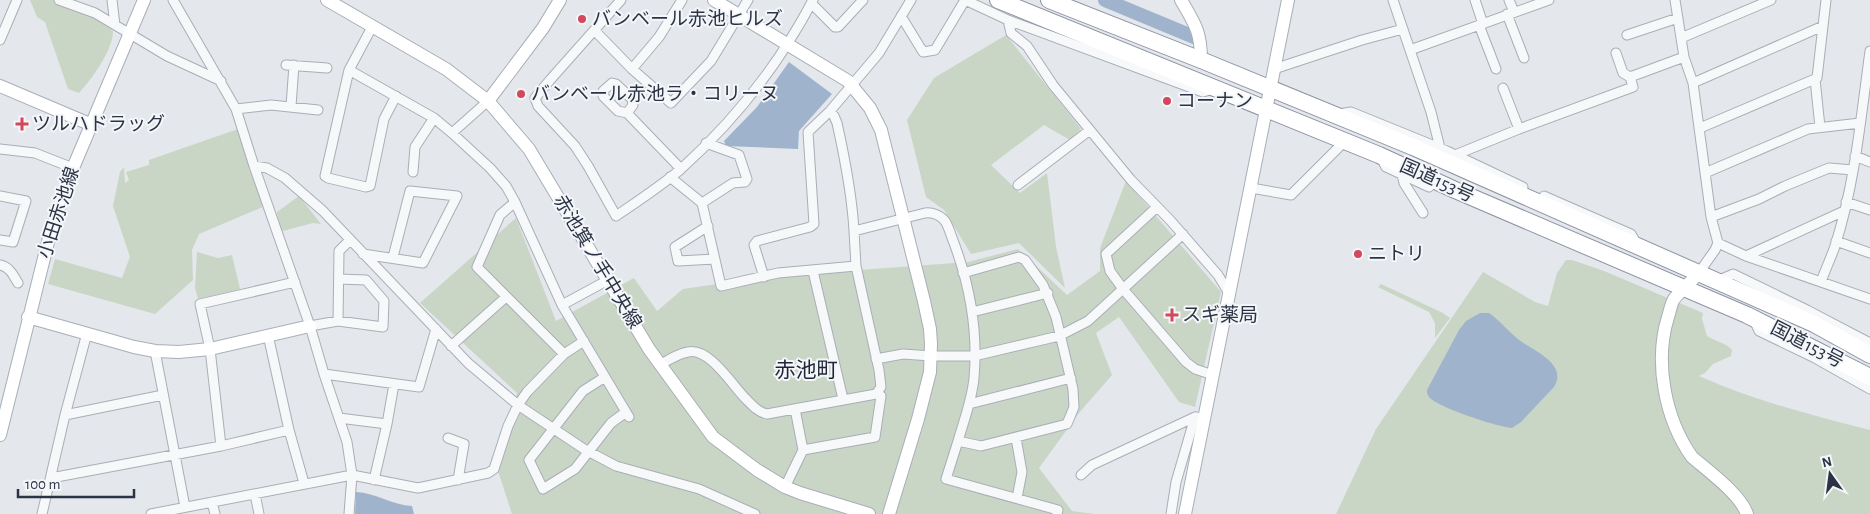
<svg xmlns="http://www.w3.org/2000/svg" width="1870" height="514" font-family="'Alegreya Sans','Noto Sans JP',sans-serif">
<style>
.green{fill:#c9d6c5}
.water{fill:#9fb4cc}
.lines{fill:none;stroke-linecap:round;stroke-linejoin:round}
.river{stroke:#9fb4cc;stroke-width:14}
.street-casing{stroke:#a9aeb7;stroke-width:11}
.secondary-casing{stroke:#a9aeb7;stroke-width:14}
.highway-casing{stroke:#8b94a3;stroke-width:18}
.street{stroke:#f7f8fa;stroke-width:9}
.secondary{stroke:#fff;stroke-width:12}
.highway{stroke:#fff;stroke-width:16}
.poi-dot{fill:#d1495b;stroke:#f4f6f9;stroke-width:2}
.labels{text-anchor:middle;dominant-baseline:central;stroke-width:4;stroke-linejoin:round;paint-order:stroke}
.poi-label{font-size:19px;fill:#2b3445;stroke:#f4f6f9;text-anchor:start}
.street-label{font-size:19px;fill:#2b3445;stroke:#f4f6f9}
.quarter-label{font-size:21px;fill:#1d2536;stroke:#f4f6f9}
</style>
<rect width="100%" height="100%" fill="#e4e7ec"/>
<path class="green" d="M30 0H54L94 16 113 31C113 50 92 79 79 93L68 89 45 22 37 17Z
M1006 35 1081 129 1070 140 1044 125 991 165 1020 193 1047 173 1056 247 1065 288 1019 243 971 254 944 210 926 197 907 120 934 78Z
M238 129 265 206 199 234 192 250 193 280 155 314 48 284 55 259 122 278 130 257 113 206 120 172 124 167 125 183 129 180 126 172 149 165V160Z
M1126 181 1221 292 1195 407 1179 402 1119 317 1096 333 1112 375 1079 413 1039 468 1072 511 1095 514H512L498 471 517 393 420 303 516 218 556 321 634 278 657 311 683 289 764 277 968 262 1018 249 1067 295 1100 271V248Z
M299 196 321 224 313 223 283 231 280 228 277 212Z
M197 252 218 258 232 255 240 289 198 299 195 288Z
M1566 260H1572L1604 271 1703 313 1702 319 1707 336C1716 342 1725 342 1732 350L1731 356 1713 364 1705 373 1699 376C1752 400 1814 416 1870 430V514H1336L1376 429 1483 272 1535 302 1548 306 1557 273Z
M1381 284 1443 313 1450 318 1435 338V323L1429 312 1378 287Z"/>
<path class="water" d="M789 62 832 94 799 131 798 149 726 146 724 141 757 107Z
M1480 313H1489C1501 321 1509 333 1522 342 1535 351 1568 365 1554 387L1521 422 1512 428C1498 427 1437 407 1429 397 1427 394 1427 393 1427 390L1459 330 1466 321Z
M356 492C376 493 392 505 412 506L414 514H355Z"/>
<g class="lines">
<path class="river" d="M1105 0 1194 37"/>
<defs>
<path id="street" d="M59 0 95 13 167 56 221 81
M112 0 115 25
M173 0 236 109 254 166 310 326 324 374 347 442 352 475 349 514
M621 0 550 80 535 98 538 106 575 146 588 166 616 216C638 201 661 186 681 169 734 121 780 63 813 0
M965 0 1008 20 1011 33 1027 46 1053 85 1131 180 1170 220 1218 275 1230 295
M1393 0 1431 112 1440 148
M1475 0 1483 24
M1509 0 1514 12
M1675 0 1684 57 1693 83 1711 217 1718 243 1715 250 1698 274
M811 3 835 27H838L863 0
M1507 14 1524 58
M901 16 923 52 935 50 965 0
M1008 20 1203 92 1213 89
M1479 25 1496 69
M372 27 349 70 434 118 452 133 490 168 506 186 515 202 562 305 608 280
M595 31 632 69 671 103 711 61 748 0
M1627 35 1678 18
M1681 38 1771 0
M0 40 17 0
M1410 50 1549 0
M1616 53 1623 73 1630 77
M286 65 327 68
M632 69 659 37 682 0
M1274 69 1362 40 1403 29
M349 70 325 176 328 178 366 187 370 186 384 119 396 96
M1693 83 1823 26
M1503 88 1519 129 1633 87 1630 77 1684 57
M291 106 294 65
M236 109 271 105 318 110
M830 111 834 116 837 123C845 159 852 194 854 231
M627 113 633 105 632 99 616 84 612 83 603 91V96L618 111 627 113 681 169
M1339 114 1351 112 1447 151 1523 187
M1820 127 1815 79 1817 78 1826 0
M1700 128 1815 79
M452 133 488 101
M0 149 35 153 73 168
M1455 155 1519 129
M1380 156 1386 167 1429 187
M1855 156 1870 162
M254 166 267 168 285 178 323 211 468 363 518 405 584 449 616 466 699 489 755 514
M413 172 415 147 434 118
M1705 173 1808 129 1860 123
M1402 175 1404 183 1423 213
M1018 185 1090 130
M1251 188 1291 195 1345 141
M0 196 26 201 13 242 0 240
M1544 196 1631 234 1637 244
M515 202 500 215 477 267 564 354
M1846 202 1870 210
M702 203 733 183 745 182 747 179 739 155 706 143
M1157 207 1106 254 1110 271 1123 289 1186 362 1195 369 1213 375
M1711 217 1759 199 1785 186 1829 168 1853 170
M708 226 675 247 678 261 715 259
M1836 241 1870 253
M1718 243 1746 256 1870 299
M363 254 423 263 457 196 410 191 393 257
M1746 256 1844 211
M0 265C10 267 13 275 18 283
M856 266 854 231 925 213C932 212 940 215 945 221 949 227 951 236 954 243 970 286 978 332 974 378 972 400 964 420 958 441L981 446 1067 424 1074 407 1073 389 1056 317 1043 285 1025 260 1019 257 963 273
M813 271 843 399
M764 277 754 245 757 241 810 227 814 224 808 132 830 111 879 53 911 0
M1717 281 1733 274 1807 310 1870 343
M1821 282C1825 270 1831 258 1835 246 1855 184 1861 116 1870 51
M562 305 629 417
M972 312 1048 293
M1754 320 1759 331 1815 358 1870 389
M338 321 339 251 350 240
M310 326 338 321 383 327 384 301 366 280 339 279
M268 335 289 430 304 483
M451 346 506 297
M155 351 185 507
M876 359 903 354 931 356H974L1059 336 1088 321 1183 234
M660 365C668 360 677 354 688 352 709 347 732 385 746 399 753 406 758 412 767 414L876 394 881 387 879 370 856 266 778 273 721 286 702 203 670 177
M324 374 419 387 436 329
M605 377 583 391 529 460 543 489 575 469 611 423 626 412
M969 404 1071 378
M65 415 163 395
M339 418 387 424
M448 438 464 444 458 480
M1016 438 1022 472 1017 498
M958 441 946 479 1058 510 1057 514
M221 446 210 349 200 304 295 282
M803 450 875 437 881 396 876 394
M1081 475 1092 465 1195 417
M51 478 221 446 289 430
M374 480 387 424 394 384
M785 487 803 450 795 409
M255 494 259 514
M212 502 215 514
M42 514 65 415 87 333
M151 514 352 475 418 488 488 473 494 469 508 426 518 405 527 392 564 354 584 341
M1171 514 1176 482 1195 417H1197"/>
<path id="secondary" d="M327 0 446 69 488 101 529 149 649 349 713 437 757 470 785 487 800 493 869 514
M714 0 848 81 870 108 881 130 924 301 930 329 931 344 930 372 918 419 889 514
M1181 0C1195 24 1201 32 1201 60
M0 86 92 125
M488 101 543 28 560 0
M1698 274C1691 282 1681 290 1674 299 1671 304 1670 311 1668 317 1654 362 1665 419 1692 457 1708 471 1740 494 1747 514
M28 317 134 347 155 351 179 352 210 349 310 326
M0 435 50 234 73 168 144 0
M1185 514 1288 0"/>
<path id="highway" d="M998 0 1379 155 1455 190 1747 315 1870 377
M1049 0 1201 60 1413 147 1814 324 1870 355"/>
</defs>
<use href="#street" class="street-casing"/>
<use href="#secondary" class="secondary-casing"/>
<use href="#highway" class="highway-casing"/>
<use href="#street" class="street"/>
<use href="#secondary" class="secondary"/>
<use href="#highway" class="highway"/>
</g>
<g class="poi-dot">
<circle cx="582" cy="19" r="5"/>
<circle cx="521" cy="94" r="5"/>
<circle cx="1167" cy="101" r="5"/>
<path d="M19.5 116.5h5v5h5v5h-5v5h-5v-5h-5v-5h5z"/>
<circle cx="1358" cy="254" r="5"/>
<path d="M1169.5 307.5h5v5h5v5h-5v5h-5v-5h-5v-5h5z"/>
</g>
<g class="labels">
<g class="poi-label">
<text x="592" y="19">バンベール赤池ヒルズ</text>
<text x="531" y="94">バンベール赤池ラ・コリーヌ</text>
<text x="1177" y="101">コーナン</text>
<text x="32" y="124">ツルハドラッグ</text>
<text x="1368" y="254">ニトリ</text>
<text x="1182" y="315">スギ薬局</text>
</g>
<g class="street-label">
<text transform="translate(1437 181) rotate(24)">国道153号</text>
<text transform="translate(59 213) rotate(-72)">小田赤池線</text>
<text transform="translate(597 262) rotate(59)">赤池箕ノ手中央線</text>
<text transform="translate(1807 345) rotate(27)">国道153号</text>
</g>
<g class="quarter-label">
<text x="806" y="370">赤池町</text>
</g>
</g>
<g transform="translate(1830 474) rotate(346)" stroke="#f4f6f9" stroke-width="4" paint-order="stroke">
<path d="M0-4L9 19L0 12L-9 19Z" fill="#2b3445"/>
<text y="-8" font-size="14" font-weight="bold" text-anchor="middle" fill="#2b3445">N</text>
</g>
<path d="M18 489v8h116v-8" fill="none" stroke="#2b3445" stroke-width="2.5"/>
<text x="25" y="489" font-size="15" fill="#2b3445" stroke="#f4f6f9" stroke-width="4" paint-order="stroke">100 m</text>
</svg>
